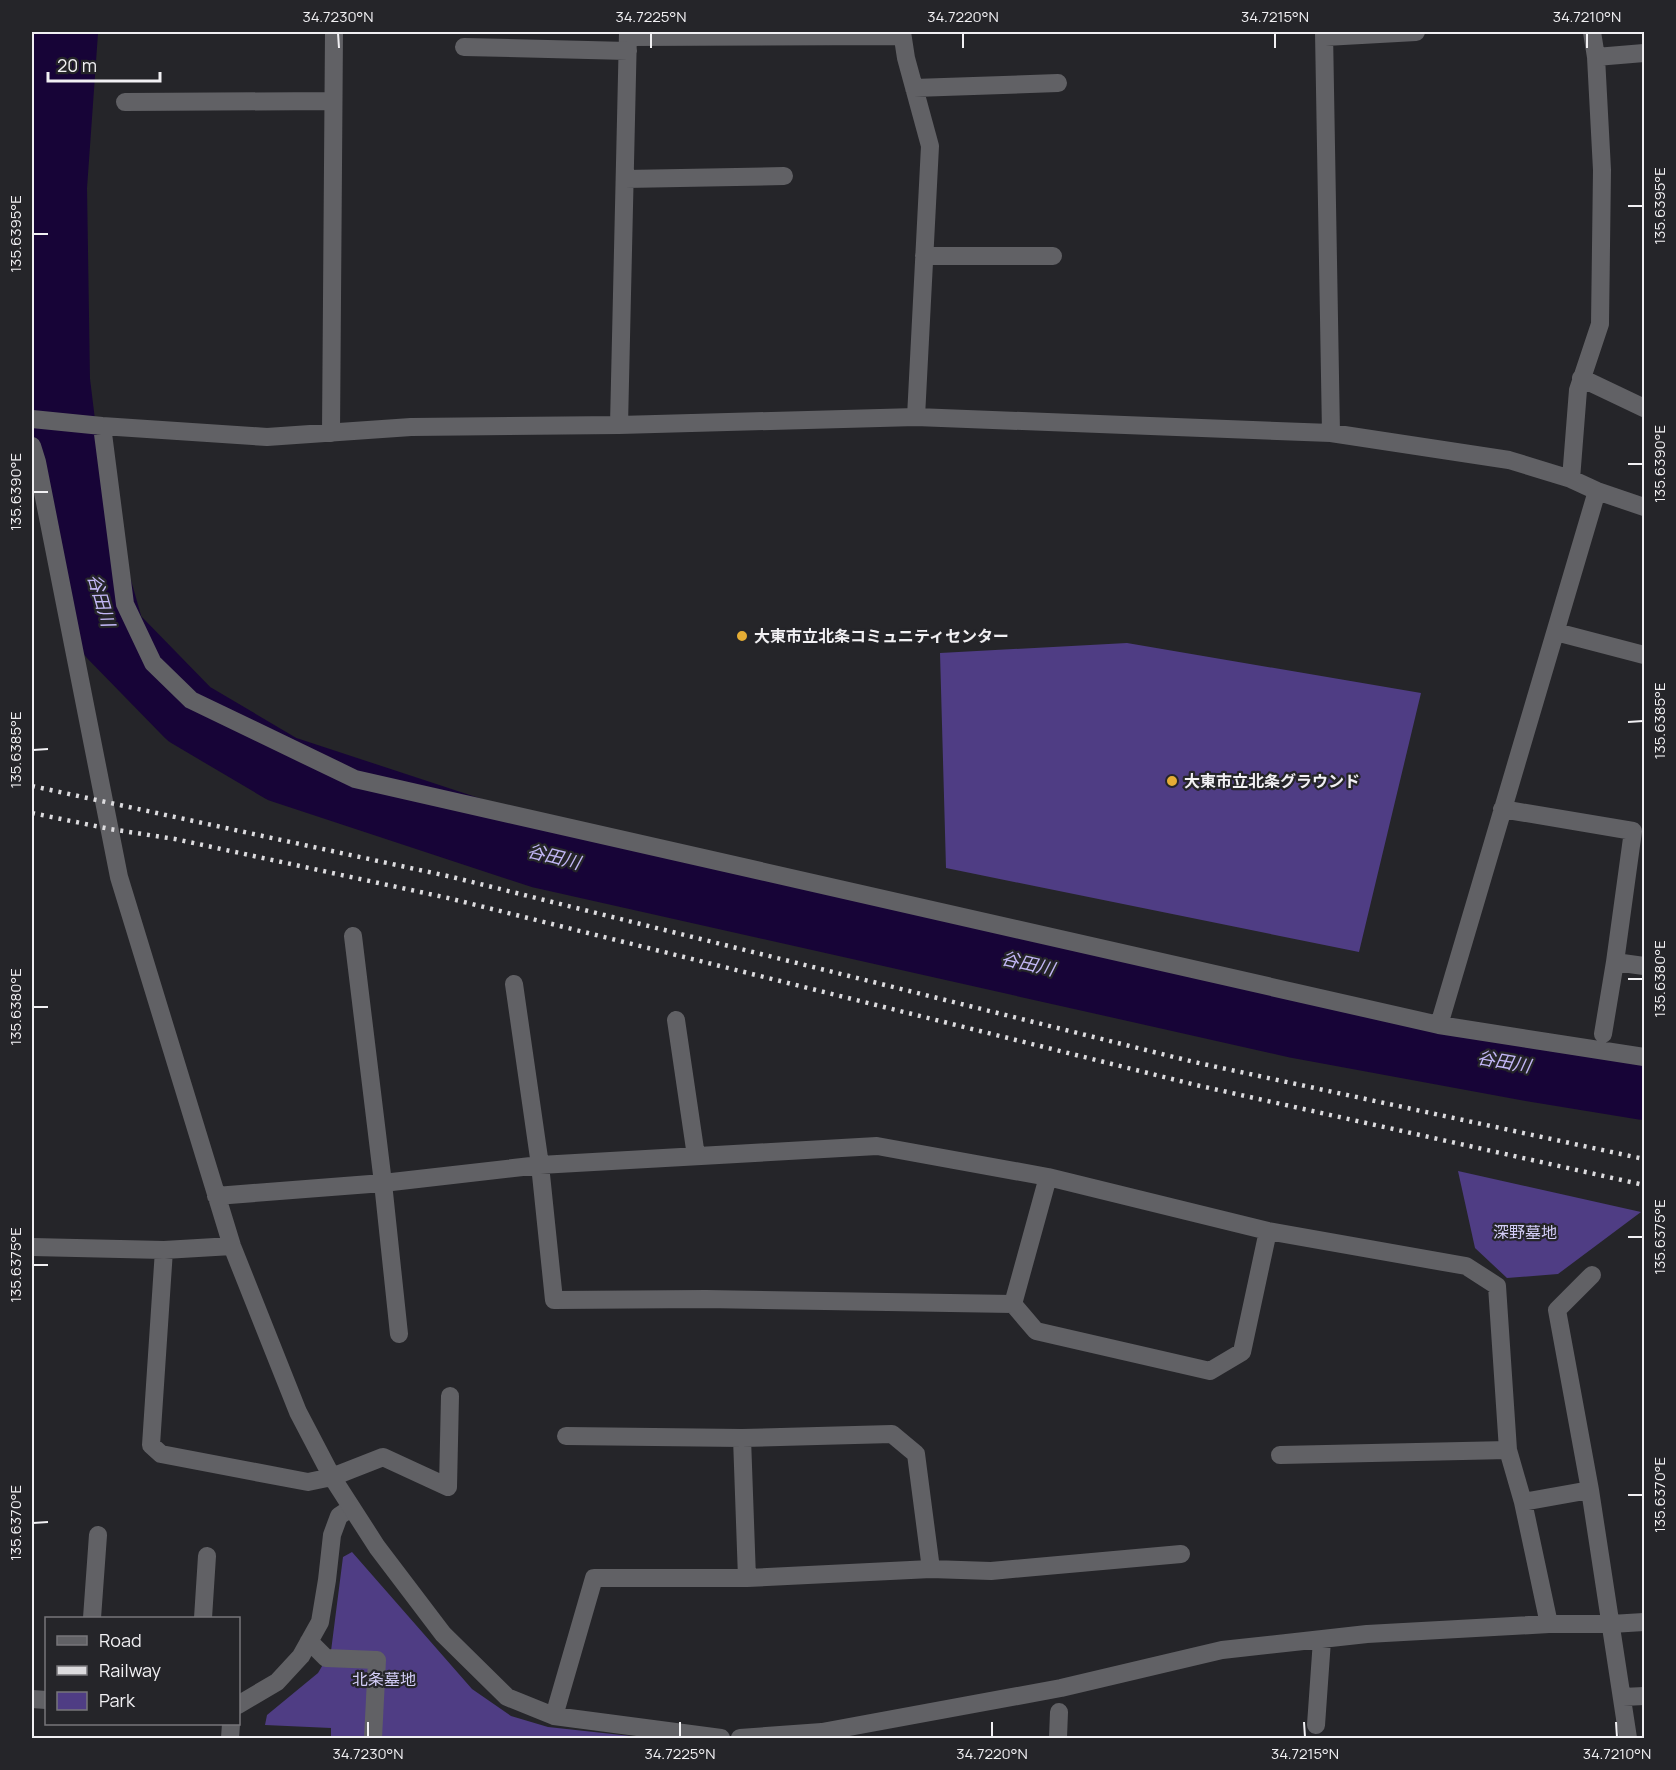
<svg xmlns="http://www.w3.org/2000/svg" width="1676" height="1770" font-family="Manrope,'Noto Sans JP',sans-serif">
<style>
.green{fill:#4f3d84}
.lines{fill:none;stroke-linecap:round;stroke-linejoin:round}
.river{stroke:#170437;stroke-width:68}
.lane{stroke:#616165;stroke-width:18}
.street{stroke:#616165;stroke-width:18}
.rail{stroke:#dcdbde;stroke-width:4.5;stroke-dasharray:3 6;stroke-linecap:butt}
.ticks{fill:none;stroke:#f1f0f3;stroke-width:2}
.poi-dot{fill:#e5ad35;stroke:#252529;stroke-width:2}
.labels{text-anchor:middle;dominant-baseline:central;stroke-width:4.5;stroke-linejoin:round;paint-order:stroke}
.poi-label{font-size:16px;font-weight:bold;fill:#f1f0f3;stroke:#252529;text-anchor:start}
.park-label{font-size:16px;fill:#d4cef8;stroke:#252529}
.water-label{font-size:18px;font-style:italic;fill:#c2b7f5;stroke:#252529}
.neatline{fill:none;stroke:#f1f0f3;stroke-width:2}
.ticks-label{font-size:15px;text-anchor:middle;fill:#f1f0f3}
</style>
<rect width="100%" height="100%" fill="#252529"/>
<path class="green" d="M1127 643 1421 693 1359 952 946 868 940 653Z
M1458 1171 1641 1212 1558 1274 1507 1278 1475 1248Z
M352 1552 472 1689 511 1716 548 1727 649 1738H331V1728L265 1725 267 1715 318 1673 331 1651 343 1557Z"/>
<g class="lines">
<path class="river" d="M64 32 53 187 56 381 69 487 111 634 189 714 282 769 540 854 1296 1024 1529 1067 1644 1086"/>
<path class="lane" d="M92 1618 98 1535
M203 1618 207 1556
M309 1641 326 1658 377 1660 373 1738
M238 1705 277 1682 301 1656 320 1622 327 1580 332 1535 339 1516 351 1508"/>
<path class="street" d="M902 32 906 58 930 146 916 417
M1324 32 1331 433
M628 37 902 36
M1325 37 1416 32
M464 47 628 51
M1596 57 1644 53
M914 88 1058 83
M125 102 333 101
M625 179 784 176
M924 256H1053
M1581 378 1644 408
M32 419 102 426 267 437 411 427 619 425 916 417 1331 433 1509 460 1571 479 1597 491 1644 507
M619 425 628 32
M102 426 125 604 153 663 191 700 355 779 1439 1025 1644 1057
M331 433 334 32
M32 446 37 462 119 877 232 1246 298 1412 332 1477 377 1547 443 1634 507 1697 554 1716 721 1738
M1571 479 1578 390 1600 324 1602 170 1596 57 1592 32
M1556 632 1644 655
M1502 809 1633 831 1615 962 1603 1034
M353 936 383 1183 399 1334
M1615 962 1644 966
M514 984 540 1165 554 1300 706 1299 1013 1304
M676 1020 696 1156
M1439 1025 1597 491
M1048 1177 1013 1304 1036 1331 1210 1371 1242 1352 1268 1231
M216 1196 383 1183 540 1165 877 1146 1048 1177 1268 1231 1466 1266 1497 1286 1508 1450 1523 1502 1549 1624
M32 1247 164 1250 232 1246
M164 1250 151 1445 161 1454 308 1482 332 1477 383 1457 448 1487 450 1396
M1592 1275 1557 1310 1590 1490 1628 1738
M566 1436 742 1438 892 1434 916 1454 931 1569
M742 1438 747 1578
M1280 1455 1508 1450
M1523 1502 1590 1490
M1623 1697 1644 1696
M32 1699 46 1700
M554 1716 594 1578H747L931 1569 991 1571 1181 1554
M1316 1725 1322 1640
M230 1738 231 1724
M740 1738 822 1732 1061 1688 1222 1650 1367 1634 1549 1624H1611L1644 1622
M1058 1738 1059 1712"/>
<path class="rail" d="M32 786 452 877 1194 1062 1644 1159
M32 813 110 829 175 839 448 898 1196 1085 1644 1185"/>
</g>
<path class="ticks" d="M338 33 339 48M651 33V48M963 33V48M1275 33V48M1587 33V48M1628 206H1643M33 234H48M1628 464H1643M33 492H48M1628 722 1643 721M33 750 48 749M1628 979H1643M33 1007H48M1628 1237H1643M33 1265H48M1628 1495H1643M33 1523 48 1522M368 1722V1737M680 1722V1737M992 1722V1737M1304 1722 1305 1737M1616 1722 1617 1737"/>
<g class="poi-dot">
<circle cx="742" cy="636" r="6"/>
<circle cx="1172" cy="781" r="6"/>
</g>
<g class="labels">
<g class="poi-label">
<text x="754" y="636">大東市立北条コミュニティセンター</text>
<text x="1184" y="781">大東市立北条グラウンド</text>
</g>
<g class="park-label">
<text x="1525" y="1232">深野墓地</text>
<text x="384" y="1679">北条墓地</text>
</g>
<g class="water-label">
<text transform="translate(102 600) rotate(74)">谷田川</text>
<text transform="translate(554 856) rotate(14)">谷田川</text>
<text transform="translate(1028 963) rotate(13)">谷田川</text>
<text transform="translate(1504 1061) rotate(10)">谷田川</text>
</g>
</g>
<rect width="1676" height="1770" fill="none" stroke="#252529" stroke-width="66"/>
<rect x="45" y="1617" width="195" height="108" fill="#252529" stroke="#77767a" stroke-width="1.5"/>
<rect x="57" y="1636" width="30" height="9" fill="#616165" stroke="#77767a" stroke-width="1.5"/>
<text x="99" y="1647" font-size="18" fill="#f1f0f3">Road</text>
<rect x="57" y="1666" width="30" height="9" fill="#dcdbde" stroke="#77767a" stroke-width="1.5"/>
<text x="99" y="1677" font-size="18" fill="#f1f0f3">Railway</text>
<rect x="57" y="1692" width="30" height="18" fill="#4f3d84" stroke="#77767a" stroke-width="1.5"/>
<text x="99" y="1707" font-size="18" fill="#f1f0f3">Park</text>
<path d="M48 72v9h112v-9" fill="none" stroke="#f1f0f3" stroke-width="3"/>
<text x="57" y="72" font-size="18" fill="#f1f0f3" stroke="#252529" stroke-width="4.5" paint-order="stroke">20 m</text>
<rect x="33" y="33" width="1610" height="1704" class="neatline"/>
<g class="ticks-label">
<text x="338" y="22">34.7230°N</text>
<text x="651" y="22">34.7225°N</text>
<text x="963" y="22">34.7220°N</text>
<text x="1275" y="22">34.7215°N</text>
<text x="1587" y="22">34.7210°N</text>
<text transform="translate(1660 206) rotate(-90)" y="5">135.6395°E</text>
<text transform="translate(16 234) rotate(-90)" y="5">135.6395°E</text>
<text transform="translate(1660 464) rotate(-90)" y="5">135.6390°E</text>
<text transform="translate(16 492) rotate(-90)" y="5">135.6390°E</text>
<text transform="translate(1660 721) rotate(-90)" y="5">135.6385°E</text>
<text transform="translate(16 750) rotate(-90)" y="5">135.6385°E</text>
<text transform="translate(1660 979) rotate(-90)" y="5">135.6380°E</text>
<text transform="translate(16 1007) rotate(-90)" y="5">135.6380°E</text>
<text transform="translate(1660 1237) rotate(-90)" y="5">135.6375°E</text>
<text transform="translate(16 1265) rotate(-90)" y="5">135.6375°E</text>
<text transform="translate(1660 1495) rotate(-90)" y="5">135.6370°E</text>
<text transform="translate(16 1523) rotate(-90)" y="5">135.6370°E</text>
<text x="368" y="1759">34.7230°N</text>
<text x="680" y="1759">34.7225°N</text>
<text x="992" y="1759">34.7220°N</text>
<text x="1305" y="1759">34.7215°N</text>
<text x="1617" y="1759">34.7210°N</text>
</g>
</svg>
